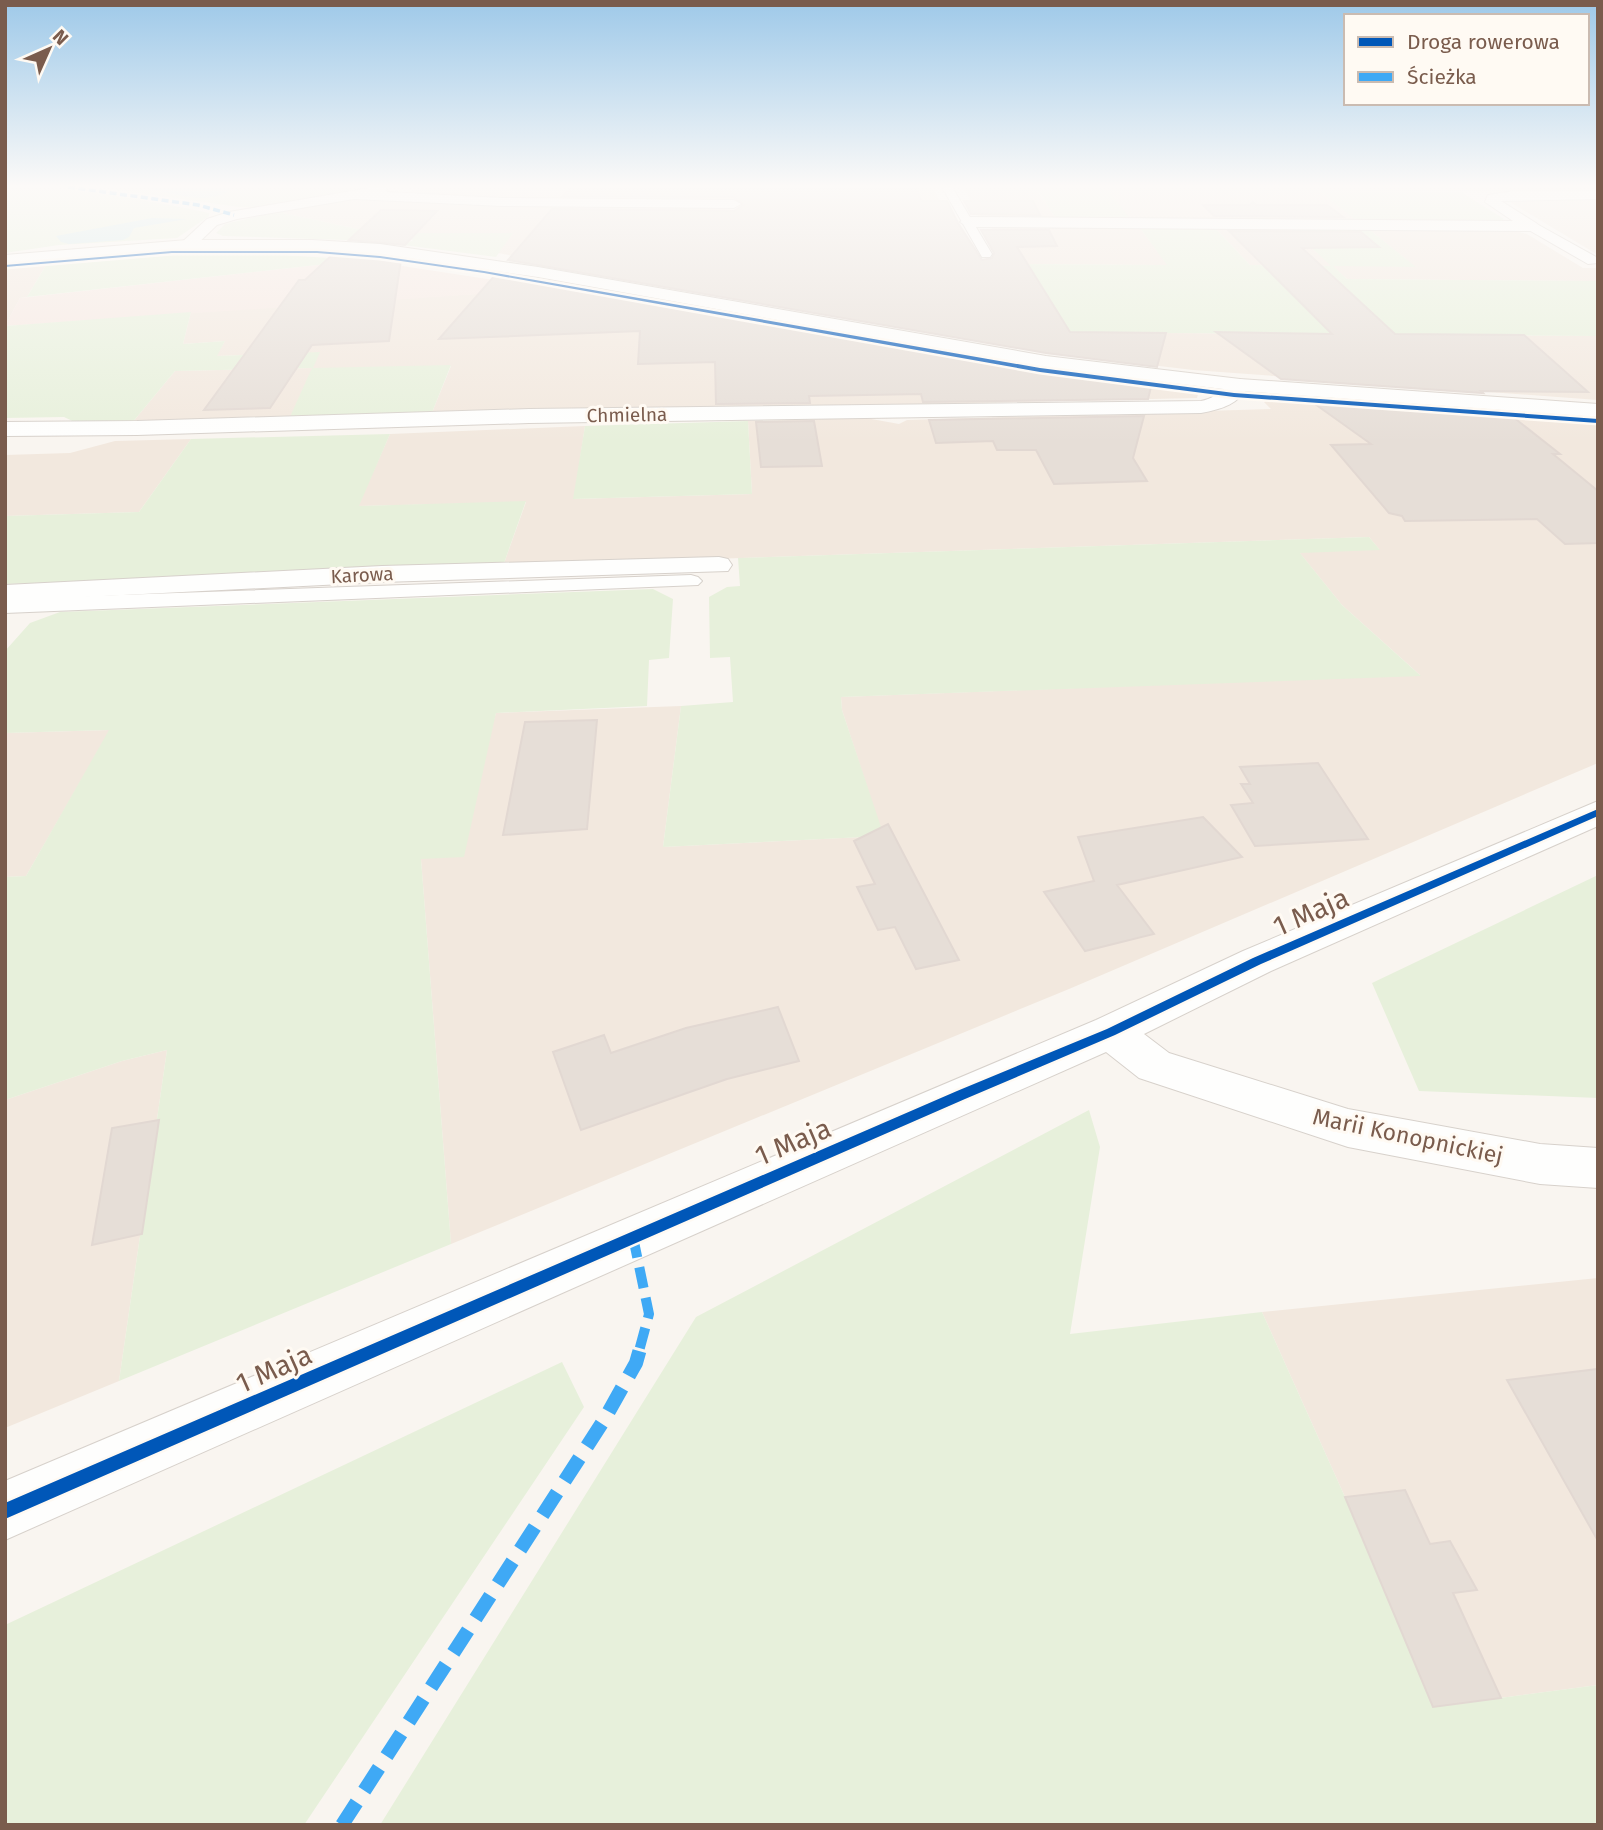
<svg xmlns="http://www.w3.org/2000/svg" width="1603" height="1830" font-family="'Fira Sans',sans-serif">
<style>
.residential{fill:#f2e8de}
.commercial{fill:#f6e8e1}
.green{fill:#e7f0db}
.water{fill:#d0e8ea}
.building{fill:#e6ded7;stroke:#e2d8d2;stroke-width:2}
.lines{fill:none;stroke-linecap:round;stroke-linejoin:round}
.service-casing{stroke:#d7d1cb;stroke-width:2}
.minor-casing{stroke:#d7d1cb;stroke-width:2}
.secondary-casing{stroke:#d9d2cb;stroke-width:2}
.service{fill:#fefefd;fill-rule:evenodd}
.minor{fill:#fefefd;fill-rule:evenodd}
.secondary{fill:#fefefd;fill-rule:evenodd}
.quiet-far2{stroke:#3fa9f5;stroke-width:3.5;stroke-dasharray:7 3.5;stroke-linecap:butt}
.quiet-far1{stroke:#3fa9f5;stroke-width:10;stroke-dasharray:21 10;stroke-linecap:butt}
.quiet{stroke:#3fa9f5;stroke-width:14;stroke-dasharray:27 14;stroke-linecap:butt}
.cycleway-casing{stroke:#fffaf3;stroke-width:5}
.cycleway{fill:#0057b8;fill-rule:evenodd}
.labels{text-anchor:middle;dominant-baseline:central;stroke-width:6;stroke-linejoin:round;paint-order:stroke}
.far-street-label{font-size:19px;fill:#7a5c4d;stroke:#fffaf3}
.street-label{font-size:23px;fill:#7a5c4d;stroke:#fffaf3}
.near-street-label{font-size:28px;fill:#7a5c4d;stroke:#fffaf3}
</style>
<rect width="100%" height="100%" fill="#f9f5f0"/>
<path class="residential" d="M433 187H933L971 264 1024 332 1598 336V400L1193 370 1075 356 697 292 498 253 512 233H376L283 213 285 210 334 201 365 199 455 205 721 208 745 212 744 197 725 201 464 199 394 194Z
M963 187H1578L1584 190 1579 192 1320 191 1357 221 1131 220 1037 190 1056 219H991L979 217Z
M1514 199 1598 200V255L1510 202Z
M994 227 1140 228 1168 265 1007 264 988 231Z
M1216 229H1292L1332 266H1414L1370 230 1515 231 1527 234 1583 268H1598V281L1347 279 1332 266 1250 265Z
M46 265 27 297 20 298 5 326V269Z
M553 289 1049 376 1198 394 1197 398 431 415 451 366 289 419 132 423 175 371 312 368 319 353 216 356 225 341 183 344 191 312Z
M1268 400 1598 425V763L1069 989 451 1244 421 859 492 726 496 713 681 706 663 847 883 836 842 710 841 697 1420 675 1342 605 1299 552 1379 549 1369 537 503 566 526 502 358 506 390 434 585 426 574 499 752 494 748 421 866 418 899 424 907 420 1271 409 1264 402Z
M191 439 139 512 5 516V455L70 453 115 441Z
M110 730 26 876 5 877V733Z
M167 1050 119 1381 5 1428V1100L122 1061Z
M1598 1278V1685L1433 1707 1345 1497 1262 1312Z"/>
<path class="commercial" d="M363 260 553 289 5 326 20 298Z"/>
<path class="green" d="M5 187C74 187 142 199 209 213V216L177 238 59 245 5 253Z
M96 187H371L258 207H239Z
M1037 189H1108L1131 220 1056 219Z
M1319 191 1461 192 1504 219 1500 222 1357 221Z
M285 210 283 213 376 233H513L496 257 403 245 413 240 400 237 376 241 223 236 216 233 225 224Z
M1140 228 1216 229 1250 265 1331 266 1292 229 1370 230 1416 267 1333 266 1347 279 1598 281V336L1023 332 1007 264 1167 265Z
M175 255H281L363 260 27 297 46 265Z
M191 312 183 344 225 341 217 356 320 352 313 368 451 365 431 415 289 419 312 368 175 371 132 423 81 425 64 417 5 418V326Z
M748 421 752 494 573 499 585 426Z
M390 434 359 506 526 501 503 566 5 584V516L139 512 191 439Z
M1369 537 1380 550 1300 553 1342 605 1421 676 841 697 842 710 884 836 663 847 681 706 733 702 730 657 710 658 709 597 727 587 740 586 738 558Z
M653 589 673 599 669 658 649 660 647 706 496 713 464 857 421 859 451 1244 119 1381 167 1050 122 1061 5 1100V877L26 876 109 730 5 733V651L30 623 60 612Z
M1598 875V1098L1419 1091 1372 983Z
M1089 1110 1100 1147 1070 1334 1262 1312 1345 1497 1433 1707 1598 1685V1825H380L696 1317Z
M562 1362 584 1407 304 1825H5V1625Z"/>
<path class="water" d="M142 187H224L232 188C210 208 168 192 142 187Z
M152 218 187 219 134 228 129 237 123 240 69 244 61 242 56 236Z"/>
<path class="building" d="M571 187 917 189 921 201H947L958 223 982 260 992 258 994 253 981 230H1049L1057 246 1017 247 1070 332 1166 333 1157 367 1046 353 508 260 552 209 734 211 743 205 734 197 563 196Z
M964 201H1033L1040 215 971 214Z
M1253 202 1256 205H1327L1343 217 1214 216 1203 205H1250Z
M381 210 437 211 405 245 349 240Z
M1229 231 1361 232 1379 247 1302 248 1395 334 1524 335 1588 392 1481 391 1483 393 1281 379 1216 332 1332 334Z
M333 254 401 260 389 341 312 345 270 408 204 410 299 280H305Z
M496 274 1046 371 1152 383 1148 399 923 402 921 394 809 396 810 403 716 404 715 362 638 364 640 331 439 339Z
M1308 399 1508 413 1560 454H1553L1598 491V543L1565 544 1537 519 1405 521 1402 516 1389 513 1331 445 1371 444Z
M1144 416 1133 458 1147 481 1054 484 1036 450H997L993 441 936 443 929 420Z
M814 421 822 466 761 467 756 422Z
M597 720 587 829 503 835 525 722Z
M1318 763 1368 839 1255 846 1231 805 1253 803 1241 784H1250L1240 767Z
M1203 817 1242 857 1117 885 1154 934 1085 951 1044 892 1094 881 1078 837Z
M888 824 915 876 959 960 916 969 895 927 878 930 857 887 875 884 854 841Z
M778 1007 799 1061 727 1079 581 1130 553 1052 604 1035 611 1053 686 1028Z
M159 1120 142 1234 92 1245 112 1128Z
M1598 1369V1541L1507 1380Z
M1405 1490 1430 1544 1450 1541 1477 1590 1453 1593 1501 1698 1433 1707 1345 1497Z"/>
<g class="lines">
<defs>
<path id="service" d="M942 187H952L992 254 990 257H982Z
M1527 223H1535L1598 258V263L1588 264 1527 229Z
M691 575 698 577 702 581 698 585 5 613V599Z"/>
<path id="minor" d="M375 187H386L387 192 502 198 734 200 741 204 734 208 502 206 354 199 237 219 217 225 193 248 187 250 179 245 207 219 229 212Z
M1514 191H1598V199L1501 201 1536 223 1539 226 1536 229 1531 231 968 227 960 222 968 217 1513 221 1485 202 1488 195Z
M1240 379 1247 381 1250 385C1238 404 1223 409 1201 413L529 423 137 435 5 436V422L137 421 529 409 1201 401C1222 397 1226 382 1240 379Z
M719 557 728 559 732 565 728 571 382 582 5 601V585L382 566Z
M1598 801V826L1271 971 1144 1034 1169 1053 1348 1109 1540 1144 1598 1148V1188L1540 1184 1348 1147 1139 1078 1106 1052 5 1540V1481L1096 1020 1243 951Z"/>
<path id="secondary" d="M187 240H312L380 244 538 267 1046 356 1240 379 1598 404V417L1240 391 1046 368 538 277 380 254 312 250H187L5 265V255Z"/>
</defs>
<use href="#service" class="service-casing"/>
<use href="#minor" class="minor-casing"/>
<use href="#secondary" class="secondary-casing"/>
<use href="#service" class="service"/>
<use href="#minor" class="minor"/>
<use href="#secondary" class="secondary"/>
<path class="quiet-far2" d="M68 187 198 205 234 215"/>
<path class="quiet-far1" d="M633 1237 649 1314 639 1351"/>
<path class="quiet" d="M342 1825 604 1420 636 1363 640 1349"/>
<defs>
<path id="cycleway" d="M172 251H317L380 256 484 271 1040 368 1234 393 1598 419V423L1234 397 1040 372 484 273 380 258 317 253H172L5 267V265Z
M1598 809V816L1261 964 1115 1035 965 1099 5 1519V1503L957 1091 1107 1029 1253 958Z"/>
</defs>
<use href="#cycleway" class="cycleway-casing"/>
<use href="#cycleway" class="cycleway"/>
</g>
<linearGradient id="sky" x2="0" y2="1"><stop stop-color="#9ec9e9"/><stop offset="0.42" stop-color="#fcfaf8"/><stop offset="1" stop-color="#fcfaf8" stop-opacity="0"/></linearGradient>
<rect width="1603" height="443" fill="url(#sky)"/>
<g class="labels">
<g class="far-street-label">
<text transform="translate(627 415) rotate(-1)">Chmielna</text>
<text transform="translate(362 575) rotate(-3)">Karowa</text>
</g>
<g class="street-label">
<text transform="translate(1408 1136) rotate(12)">Marii Konopnickiej</text>
</g>
<g class="near-street-label">
<text transform="translate(1311 912) rotate(-24)">1 Maja</text>
<text transform="translate(793 1142) rotate(-23)">1 Maja</text>
<text transform="translate(274 1369) rotate(-24)">1 Maja</text>
</g>
</g>
<rect width="1603" height="1830" fill="none" stroke="#7a5c4d" stroke-width="14"/>
<rect x="1344" y="14" width="245" height="91" fill="#fffaf3" stroke="#cabbb1" stroke-width="2"/>
<rect x="1358" y="37" width="35" height="10" fill="#0057b8" stroke="#cabbb1" stroke-width="2"/>
<text x="1407" y="49" font-size="21" fill="#7a5c4d">Droga rowerowa</text>
<rect x="1358" y="72" width="35" height="10" fill="#3fa9f5" stroke="#cabbb1" stroke-width="2"/>
<text x="1407" y="84" font-size="21" fill="#7a5c4d">Ścieżka</text>
<g transform="translate(49 49) rotate(45)" stroke="#fffaf3" stroke-width="5" paint-order="stroke">
<path d="M0-5L12 26L0 18L-12 26Z" fill="#7a5c4d"/>
<text y="-10" font-size="19" font-weight="bold" text-anchor="middle" fill="#7a5c4d">N</text>
</g>
</svg>
